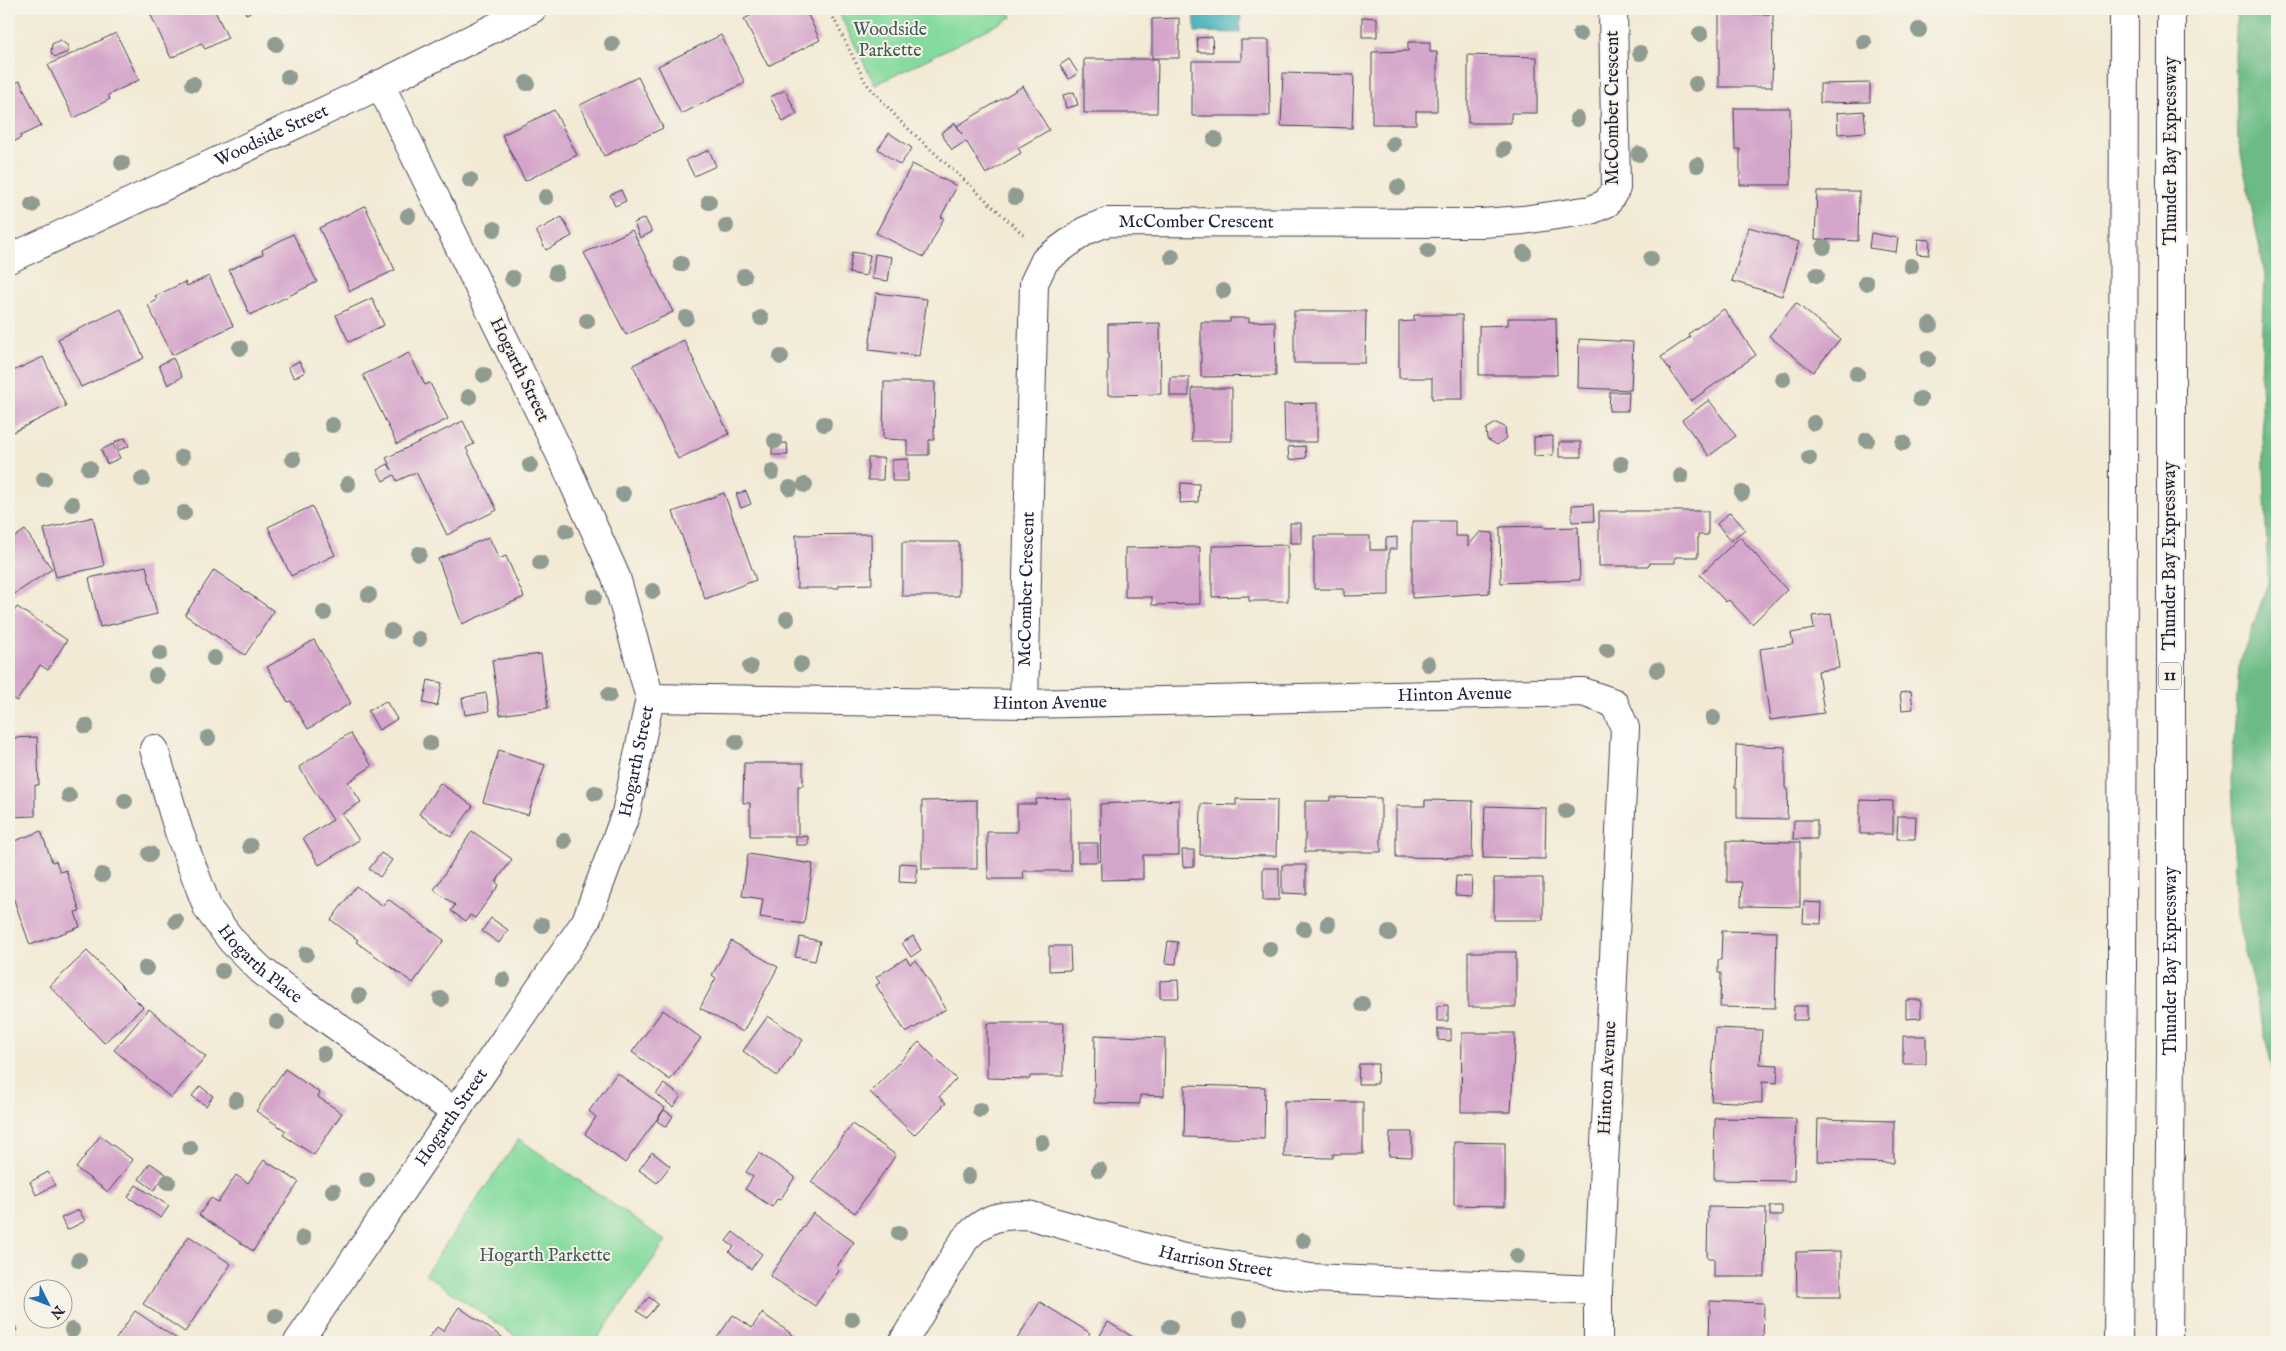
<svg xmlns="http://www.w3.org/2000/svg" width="2286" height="1351" font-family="'IM FELL English',serif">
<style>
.green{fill:#85db9f;stroke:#547e6d}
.forest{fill:#6cbb86;stroke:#476e60}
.water{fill:#3dadb9;stroke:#30687a}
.building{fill:#d4a5ca}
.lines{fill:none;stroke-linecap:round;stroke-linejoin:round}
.minor-casing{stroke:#414052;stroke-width:30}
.highway-casing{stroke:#414052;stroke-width:30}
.path{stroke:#414052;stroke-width:3;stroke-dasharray:1 4;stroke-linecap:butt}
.minor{stroke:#fff;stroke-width:28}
.highway{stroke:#fff;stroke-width:28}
.tree{fill:#909b91}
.labels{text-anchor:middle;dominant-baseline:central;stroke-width:4;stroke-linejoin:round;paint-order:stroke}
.shield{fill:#f7f3e8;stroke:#62616f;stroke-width:1}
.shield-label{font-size:16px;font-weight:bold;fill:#22223b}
.park-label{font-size:18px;fill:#405a59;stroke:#f7f3e8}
.street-label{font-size:18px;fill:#22223b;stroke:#f7f3e8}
</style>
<rect width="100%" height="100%" fill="#f7f3e8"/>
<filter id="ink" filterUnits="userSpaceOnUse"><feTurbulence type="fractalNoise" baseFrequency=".02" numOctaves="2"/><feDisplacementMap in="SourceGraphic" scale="10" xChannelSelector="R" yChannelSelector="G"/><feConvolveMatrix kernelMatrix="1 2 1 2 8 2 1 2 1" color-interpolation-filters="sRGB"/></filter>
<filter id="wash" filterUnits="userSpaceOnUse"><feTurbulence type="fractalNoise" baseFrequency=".0096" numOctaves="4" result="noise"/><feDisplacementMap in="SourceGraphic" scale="20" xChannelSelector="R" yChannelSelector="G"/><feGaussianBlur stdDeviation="1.12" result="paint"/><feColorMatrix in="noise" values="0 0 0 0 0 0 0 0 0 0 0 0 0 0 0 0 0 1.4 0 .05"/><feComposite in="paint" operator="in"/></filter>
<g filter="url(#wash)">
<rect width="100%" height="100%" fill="#f2ead5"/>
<path class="green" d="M837 9H1008L1012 17 875 85Z
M519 1139 666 1241 595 1342H524L425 1274Z"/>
<path class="forest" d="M2237 9H2277V1088L2237 917 2231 779 2239 666 2268 583 2261 379 2265 275 2238 139 2235 56Z"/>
<path class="water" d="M1194 9H1241L1240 33 1195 32Z"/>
<g id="blocks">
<path class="building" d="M152 9H214L228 38 205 49 201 43 171 58 149 11Z
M244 9H258L246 14Z
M764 9H805L820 40 768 66 744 19Z
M1719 14H1773L1772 87H1719Z
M1362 17 1377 18V37H1362Z
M1179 18V58H1152V19Z
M116 33 139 80 108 95 110 99 74 118 48 65Z
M721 35 745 83 681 114 658 66Z
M1212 37 1213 52H1198L1197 38Z
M60 40 68 46V52L55 57 51 53 52 44Z
M1241 40H1269L1270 116H1192V61H1241Z
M1408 42H1430V52H1437V111H1416V124H1372V52L1408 51Z
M1468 55 1537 57V113H1511V123H1468Z
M1069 59 1078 73 1069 79 1060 65Z
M1084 59H1158L1157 113H1084Z
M1283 73 1354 75 1352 128 1281 126Z
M638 77 663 128 604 156 580 105Z
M20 81 41 126 20 136 21 138 9 144V86Z
M1870 83V102L1820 103V84Z
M1023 86 1049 130 1018 148 1021 153 986 174 966 141 952 150 941 133 955 123 962 134 957 126Z
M785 90 797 114 783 122 770 97Z
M1074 92 1078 105 1066 108 1063 95Z
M1734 108H1790L1791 185H1740V149H1735Z
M554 110 577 155 525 181 502 135Z
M1864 111 1866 132 1838 134 1837 113Z
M889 133 912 148 900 165 878 149Z
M709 150 716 166 694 176 686 160Z
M912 164 957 186 941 217 944 218 924 257 876 233Z
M621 190 626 201 615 206 610 195Z
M1817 191H1859L1858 241 1815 239Z
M365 206 395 270 350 291 319 228Z
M562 217 572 236 546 250 536 231Z
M645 218 652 232 640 238 634 223Z
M1749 227 1799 242 1782 296 1732 281Z
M632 230 673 312 626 335 584 253Z
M1871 233 1898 238 1896 252 1869 248Z
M293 234 317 282 250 315 229 270 263 254 262 250Z
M1918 239 1930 240 1929 255 1917 254Z
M852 252 870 255 866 276 849 273Z
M875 254 892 257 888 281 872 279Z
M209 276 233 326 172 355 148 305 157 300 155 296 185 282 187 286Z
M876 293 927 299 919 356 869 350Z
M372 298 384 325 349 342 336 315Z
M1796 303 1840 339 1813 372 1769 336Z
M121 309 144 358 81 387 58 339Z
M1724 309 1756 355 1691 401 1661 357 1690 337 1688 334Z
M1294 311H1366L1365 363H1294Z
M1414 315H1462L1463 399H1432V378H1399V322L1414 321Z
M1230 318H1249V322L1275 321 1276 376 1201 377V322H1230Z
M1508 318H1556L1557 375H1479V326L1508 325Z
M1160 323 1161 394 1108 395V324Z
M1579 339 1633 342 1631 390 1578 388Z
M684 340 729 434 678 459 633 365Z
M409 353 425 385 430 383 448 419 397 444 363 375Z
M43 357 66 406 9 434V373Z
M173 358 182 377 168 385 159 365Z
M299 361 305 372 294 378 288 367Z
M1170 377H1189V396H1170Z
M884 382H935L934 440H929V455H907V440L883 439Z
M1192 388H1232V441H1192Z
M1610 392H1629L1628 411H1609Z
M1709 400 1736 436 1709 456 1682 420Z
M1317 403V442H1285L1284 404Z
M463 421 474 444 466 448 497 510 447 535 416 472 397 481 394 475 383 481 377 470 388 464 392 470 386 458Z
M1496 423 1505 427 1506 438 1497 445 1487 439 1486 429Z
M1553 436V455L1534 456V437Z
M125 438 129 446 119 450 115 442Z
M1559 442H1581V457H1559Z
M787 443 788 455H772V444Z
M113 444 120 458 107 464 101 450Z
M1305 446 1306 458 1289 460 1288 447Z
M868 458H884L883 480H868Z
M908 459V481H892V460Z
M1181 483 1199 484 1198 502 1180 503Z
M746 491 751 504 741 508 736 494Z
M724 493 756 580 705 599 673 512Z
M1593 504 1594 521 1572 522V505Z
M312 506 335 555 291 576 268 527Z
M1599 511H1708V535H1698V557H1675V563H1650L1649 566H1599Z
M1730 512 1745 529 1731 541 1717 524Z
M93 517 104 566 56 577 44 529Z
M1412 521H1455V536H1468V546L1480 532 1493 533 1489 593 1412 598Z
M1290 523H1301V543H1290Z
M1544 526 1545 528 1578 527 1580 580 1501 583 1500 527Z
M25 530 52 569 10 597 9 541Z
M871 534 872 584 839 585V588H797L796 535Z
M1314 536H1370V550H1386V538L1397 537V549H1389V595L1344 596V589H1314Z
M489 537 499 559 506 556 524 597 462 624 438 559Z
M1740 537 1787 590 1752 624 1729 600 1726 602 1700 575Z
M902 542H959V596H902Z
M1288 545V601H1249V596L1212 597V546Z
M1200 547V604L1152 605V597H1125V548Z
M146 566 157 614 100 627 89 578Z
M214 570 274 611 245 655 185 615Z
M17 607 67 640 48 670 40 665 17 701 9 696V620Z
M1831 614 1839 668 1818 671 1824 713 1770 720 1760 649 1793 644 1791 633 1814 629 1812 616Z
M314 640 351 703 308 729 291 701 288 702 267 667Z
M541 654 548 708 500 715 492 660Z
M428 680 442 683 437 706 423 703Z
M1911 691 1913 709 1902 710 1900 693Z
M486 693 489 711 465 715 462 698Z
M386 701 397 719 379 730 368 711Z
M350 733 372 766 348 782 361 802 342 814 359 840 319 865 303 838 333 820 299 767Z
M37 737 39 785H35V816L9 817V738Z
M1736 745 1785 747V788L1788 789 1787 819 1737 818V788H1735Z
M499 750 545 765 528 815 483 802Z
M744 763H803V786H798V837L808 836V845H796V836H750V803H743Z
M440 783 473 806 451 837 419 814Z
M1330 797 1381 798V852H1305V801H1330Z
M1071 798V871H1023L1024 879H988L987 832H1017V804H1036V799Z
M1236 799 1277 800 1276 856 1200 855 1201 804 1236 805Z
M977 800V869H922V801Z
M1179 800V855H1143V879L1101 880 1100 804Z
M1425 800 1473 801 1472 858 1396 857V806H1425Z
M1860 800 1893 801V834H1860Z
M1485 806 1546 808 1545 859 1483 858Z
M1898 816H1916L1915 839H1897Z
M1794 820H1817V839H1793Z
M41 831 52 862 56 861 60 872 66 870 80 911 75 912 80 927 30 945 9 886V843Z
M472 831 512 859 496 882 499 885 475 918 470 915 466 921 451 911 455 905 434 890Z
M1727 841 1800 842V907L1741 906 1742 882H1727Z
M1078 843H1098V862H1078Z
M1182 850H1194V866L1183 867Z
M381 853 392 860 380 877 369 869Z
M748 854 813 864 804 924 760 917 763 899 742 896Z
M900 863 917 864 916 883 899 882Z
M1282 865H1306V894L1282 893Z
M1263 868H1279V900H1263Z
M1456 876 1472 877 1471 896 1455 895Z
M1494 878H1543V920H1494Z
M356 886 383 906 388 899 444 940 413 983 356 942 358 940 331 920Z
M1804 902 1822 903 1821 924 1803 923Z
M491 918 508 930 499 943 482 931Z
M1722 931 1777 932 1775 1008 1720 1007 1721 973H1718V960H1721Z
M913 936 921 950 911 957 902 943Z
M800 937 820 941 815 961 795 957Z
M731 941 778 967 743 1032 700 1008 716 978 712 975Z
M1168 941 1178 942 1176 964 1165 963Z
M1049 946H1070L1071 970 1049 971Z
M87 951 143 1007 104 1043 50 986Z
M1468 952H1516V1007H1468Z
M906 958 910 964 916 960 946 1009 906 1033 876 985 880 983 876 977Z
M1178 980 1179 998H1160V981Z
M1906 1000H1921V1018L1906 1019Z
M1448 1005V1021H1437V1006Z
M1794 1006H1807V1020H1793Z
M149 1009 206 1057 171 1098 114 1050Z
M663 1010 701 1038 670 1080 632 1052Z
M768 1016 803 1040 777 1076 743 1051Z
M987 1023H1064L1063 1076H1030V1079L987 1078Z
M1715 1028 1762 1030 1760 1064 1778 1065 1777 1083 1762 1082V1103L1711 1101Z
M1438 1029H1451V1041L1438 1040Z
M1462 1033H1515L1511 1112H1461Z
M1095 1035 1165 1038 1164 1096 1140 1095V1104L1094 1103Z
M1903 1036H1926V1064H1903Z
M919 1042 956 1079 939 1097 946 1103 914 1135 870 1092Z
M1359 1064H1378L1377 1084H1358Z
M285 1069 320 1093 318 1097 342 1113 314 1155 283 1135 286 1131 256 1111Z
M617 1073 665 1108 625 1163 585 1134 596 1117 589 1111Z
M664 1084 681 1096 673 1107 656 1094Z
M1185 1085 1265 1087 1264 1139 1184 1137Z
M200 1086 213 1096 206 1106 192 1096Z
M1284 1101 1363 1102V1154H1333V1158L1284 1157Z
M664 1110 673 1116 666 1127 657 1121Z
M1715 1118 1796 1119 1794 1181 1714 1180Z
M1818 1119 1894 1121V1163L1817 1161Z
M852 1124 896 1155 855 1213 811 1182Z
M1390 1132H1412V1157L1389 1156Z
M100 1136 133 1160 108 1192 76 1168Z
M1454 1142 1505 1143V1206L1454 1205Z
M652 1152 670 1166 657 1183 639 1170Z
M759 1153 795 1177 780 1200 777 1199 772 1207 745 1189 753 1177 746 1172Z
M264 1160 299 1182 253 1251 199 1215 211 1198 218 1202 236 1175 248 1183Z
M150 1163 166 1174 154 1190 139 1179Z
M48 1172 55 1185 36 1195 30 1182Z
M136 1185 169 1206 161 1218 128 1197Z
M1770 1206H1782V1216H1770Z
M1708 1207 1766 1208 1765 1277H1714V1258H1707Z
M79 1210 85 1221 67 1230 61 1218Z
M813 1213 854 1242 836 1268 839 1271 815 1306 770 1276Z
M733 1232 762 1254 751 1269 729 1252 734 1247 726 1241Z
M189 1236 231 1264 185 1332 143 1304Z
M1841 1251V1297H1797L1796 1252Z
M649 1297 658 1304 646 1318 637 1311Z
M1710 1301 1764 1303 1763 1342H1709Z
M1040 1302 1090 1333 1084 1342H1015Z
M459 1307 503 1338 500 1342H426L437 1327 443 1331Z
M135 1311 177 1339 175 1342H114Z
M9 1313 17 1330 9 1334Z
M762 1313 793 1335 788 1342H714L733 1315 752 1328Z
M1108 1322 1131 1336 1141 1342H1096Z"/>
</g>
</g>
<g filter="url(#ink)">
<use href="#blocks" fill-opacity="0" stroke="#414052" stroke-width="1"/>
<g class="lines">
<defs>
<g id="minor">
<path id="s1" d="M9 259 365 92 532 9"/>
<path id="s2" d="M650 698 1024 704 1583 692 1614 703 1625 728 1598 1290V1342"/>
<path id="s3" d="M1024 704 1034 283 1045 260 1085 231 1107 222 1482 223 1523 220 1591 210 1607 203 1616 188 1613 9"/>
<path id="s4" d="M154 749 179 832 208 909 232 941 261 970 299 999 455 1112"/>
<path id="s5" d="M298 1342 586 921 626 813 650 698 616 577 565 464 380 84"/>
<path id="s6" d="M903 1342 965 1239C986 1217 998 1215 1028 1215L1180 1257 1311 1278 1598 1290"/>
</g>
<g id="highway">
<path d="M2118 1342 2122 972 2124 9"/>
<path id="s7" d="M2168 1342 2171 1050V9"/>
</g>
</defs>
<use href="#minor" class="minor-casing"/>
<use href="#highway" class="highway-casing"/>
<path class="path" d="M829 9 866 83 902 123 1024 235"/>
<use href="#minor" class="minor"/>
<use href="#highway" class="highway"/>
</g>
<g class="tree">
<circle cx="1919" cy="30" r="8"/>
<circle cx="1580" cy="34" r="8"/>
<circle cx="1700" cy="34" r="8"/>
<circle cx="1864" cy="42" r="8"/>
<circle cx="276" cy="44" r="8"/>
<circle cx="612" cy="44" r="8"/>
<circle cx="1640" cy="53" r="8"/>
<circle cx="288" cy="77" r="8"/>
<circle cx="527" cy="83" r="8"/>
<circle cx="193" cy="84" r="8"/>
<circle cx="1696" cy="84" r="8"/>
<circle cx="1577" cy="119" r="8"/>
<circle cx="1215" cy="139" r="8"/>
<circle cx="1393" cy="144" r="8"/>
<circle cx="1504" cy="149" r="8"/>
<circle cx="1639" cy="154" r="8"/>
<circle cx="122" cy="163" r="8"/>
<circle cx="1697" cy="165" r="8"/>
<circle cx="470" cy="180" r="8"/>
<circle cx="1398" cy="187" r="8"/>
<circle cx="546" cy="197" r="8"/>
<circle cx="1015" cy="197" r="8"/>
<circle cx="709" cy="202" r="8"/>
<circle cx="32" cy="205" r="8"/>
<circle cx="408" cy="216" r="8"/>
<circle cx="726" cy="226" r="8"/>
<circle cx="494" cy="229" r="8"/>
<circle cx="1824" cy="247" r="8"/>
<circle cx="1428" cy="251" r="8"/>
<circle cx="1524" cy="253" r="8"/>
<circle cx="1172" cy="257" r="8"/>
<circle cx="1651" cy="259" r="8"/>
<circle cx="681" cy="264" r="8"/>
<circle cx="1911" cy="266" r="8"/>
<circle cx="556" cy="273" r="8"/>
<circle cx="1817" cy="275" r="8"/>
<circle cx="744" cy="276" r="8"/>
<circle cx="512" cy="278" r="8"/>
<circle cx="1866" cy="283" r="8"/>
<circle cx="1223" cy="291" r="8"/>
<circle cx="686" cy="318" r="8"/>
<circle cx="761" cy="318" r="8"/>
<circle cx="587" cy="321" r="8"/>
<circle cx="1930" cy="325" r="8"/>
<circle cx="240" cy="348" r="8"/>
<circle cx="781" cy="357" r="8"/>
<circle cx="1928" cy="359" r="8"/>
<circle cx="1857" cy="374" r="8"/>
<circle cx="484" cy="375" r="8"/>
<circle cx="1783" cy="379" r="8"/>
<circle cx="469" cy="397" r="8"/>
<circle cx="1920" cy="399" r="8"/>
<circle cx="1814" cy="423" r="8"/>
<circle cx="824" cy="424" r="8"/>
<circle cx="332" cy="425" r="8"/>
<circle cx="1867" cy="440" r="8"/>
<circle cx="775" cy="441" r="8"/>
<circle cx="1903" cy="443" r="8"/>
<circle cx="182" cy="457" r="8"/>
<circle cx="1809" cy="458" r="8"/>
<circle cx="293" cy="459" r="8"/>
<circle cx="1621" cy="464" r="8"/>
<circle cx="530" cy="465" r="8"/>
<circle cx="89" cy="468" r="8"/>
<circle cx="772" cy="472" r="8"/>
<circle cx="1681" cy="476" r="8"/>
<circle cx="44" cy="479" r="8"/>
<circle cx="142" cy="479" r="8"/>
<circle cx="348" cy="484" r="8"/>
<circle cx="805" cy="485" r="8"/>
<circle cx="790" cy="488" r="8"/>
<circle cx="1742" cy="493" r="8"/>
<circle cx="623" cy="494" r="8"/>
<circle cx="72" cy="504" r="8"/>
<circle cx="184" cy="513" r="8"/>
<circle cx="566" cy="531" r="8"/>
<circle cx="419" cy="554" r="8"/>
<circle cx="540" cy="563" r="8"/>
<circle cx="653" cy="591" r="8"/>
<circle cx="369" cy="595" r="8"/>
<circle cx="594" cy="597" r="8"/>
<circle cx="324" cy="613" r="8"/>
<circle cx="787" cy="619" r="8"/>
<circle cx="391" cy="631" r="8"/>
<circle cx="419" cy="639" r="8"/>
<circle cx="1607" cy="650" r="8"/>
<circle cx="160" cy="653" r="8"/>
<circle cx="214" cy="658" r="8"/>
<circle cx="801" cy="664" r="8"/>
<circle cx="1428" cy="664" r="8"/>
<circle cx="750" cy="667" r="8"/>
<circle cx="1657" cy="670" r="8"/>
<circle cx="156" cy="676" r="8"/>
<circle cx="609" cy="695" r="8"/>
<circle cx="1713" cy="718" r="8"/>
<circle cx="86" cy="726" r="8"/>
<circle cx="208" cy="738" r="8"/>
<circle cx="736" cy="742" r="8"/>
<circle cx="430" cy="743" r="8"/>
<circle cx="595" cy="793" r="8"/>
<circle cx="69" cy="796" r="8"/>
<circle cx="125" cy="801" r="8"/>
<circle cx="1566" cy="811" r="8"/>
<circle cx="564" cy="841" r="8"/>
<circle cx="250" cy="846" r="8"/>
<circle cx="150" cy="854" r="8"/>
<circle cx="102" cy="875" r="8"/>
<circle cx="176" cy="921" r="8"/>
<circle cx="1328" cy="924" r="8"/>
<circle cx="542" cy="925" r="8"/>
<circle cx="1304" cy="929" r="8"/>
<circle cx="1389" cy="933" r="8"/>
<circle cx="1270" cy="949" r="8"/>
<circle cx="306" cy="954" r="8"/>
<circle cx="146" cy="968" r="8"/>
<circle cx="222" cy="971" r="8"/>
<circle cx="503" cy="980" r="8"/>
<circle cx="359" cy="996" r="8"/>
<circle cx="441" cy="999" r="8"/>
<circle cx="1362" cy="1004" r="8"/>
<circle cx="277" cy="1022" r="8"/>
<circle cx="324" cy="1054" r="8"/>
<circle cx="236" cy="1100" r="8"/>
<circle cx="980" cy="1110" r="8"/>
<circle cx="1042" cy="1142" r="8"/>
<circle cx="190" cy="1148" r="8"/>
<circle cx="1099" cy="1170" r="8"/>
<circle cx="968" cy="1176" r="8"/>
<circle cx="367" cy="1180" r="8"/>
<circle cx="168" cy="1182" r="8"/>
<circle cx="333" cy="1191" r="8"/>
<circle cx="899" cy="1233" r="8"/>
<circle cx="303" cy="1238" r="8"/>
<circle cx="1303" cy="1241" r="8"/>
<circle cx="1517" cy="1256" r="8"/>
<circle cx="79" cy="1260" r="8"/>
<circle cx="276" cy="1316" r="8"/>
<circle cx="852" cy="1319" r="8"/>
<circle cx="1240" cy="1319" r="8"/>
<circle cx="1170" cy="1327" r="8"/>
<circle cx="72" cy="1330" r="8"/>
</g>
</g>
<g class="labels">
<rect class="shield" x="2159" y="662.5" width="22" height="27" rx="4"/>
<g class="shield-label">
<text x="2170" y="676">11</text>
</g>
<g class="park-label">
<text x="890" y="30">Woodside<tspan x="890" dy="21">Parkette</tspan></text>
<text x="545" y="1256">Hogarth Parkette</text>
</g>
<g class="street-label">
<text transform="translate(1613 108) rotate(-90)">McComber Crescent</text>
<text stroke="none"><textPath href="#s1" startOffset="290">Woodside Street</textPath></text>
<text transform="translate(2171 151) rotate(-90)">Thunder Bay Expressway</text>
<text stroke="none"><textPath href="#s3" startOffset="609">McComber Crescent</textPath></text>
<text transform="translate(519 370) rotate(64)">Hogarth Street</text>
<text transform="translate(2170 556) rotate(-90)">Thunder Bay Expressway</text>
<text stroke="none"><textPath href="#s3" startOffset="115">McComber Crescent</textPath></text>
<text stroke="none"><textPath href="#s2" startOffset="805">Hinton Avenue</textPath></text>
<text stroke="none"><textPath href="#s2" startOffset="400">Hinton Avenue</textPath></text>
<text stroke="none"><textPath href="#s5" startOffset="678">Hogarth Street</textPath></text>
<text stroke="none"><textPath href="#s7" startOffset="381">Thunder Bay Expressway</textPath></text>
<text stroke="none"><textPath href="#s4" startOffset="245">Hogarth Place</textPath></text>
<text transform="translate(1608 1078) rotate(-87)">Hinton Avenue</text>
<text stroke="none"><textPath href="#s5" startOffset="272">Hogarth Street</textPath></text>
<text stroke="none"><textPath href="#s6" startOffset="384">Harrison Street</textPath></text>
</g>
</g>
<rect width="2286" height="1351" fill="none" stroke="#f7f3e8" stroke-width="30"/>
<g transform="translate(48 1304) rotate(132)"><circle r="24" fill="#f7f3e8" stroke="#a29fa3"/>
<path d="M0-4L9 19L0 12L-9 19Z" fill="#1f6fb2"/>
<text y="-8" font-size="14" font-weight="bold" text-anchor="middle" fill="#22223b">N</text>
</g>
</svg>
